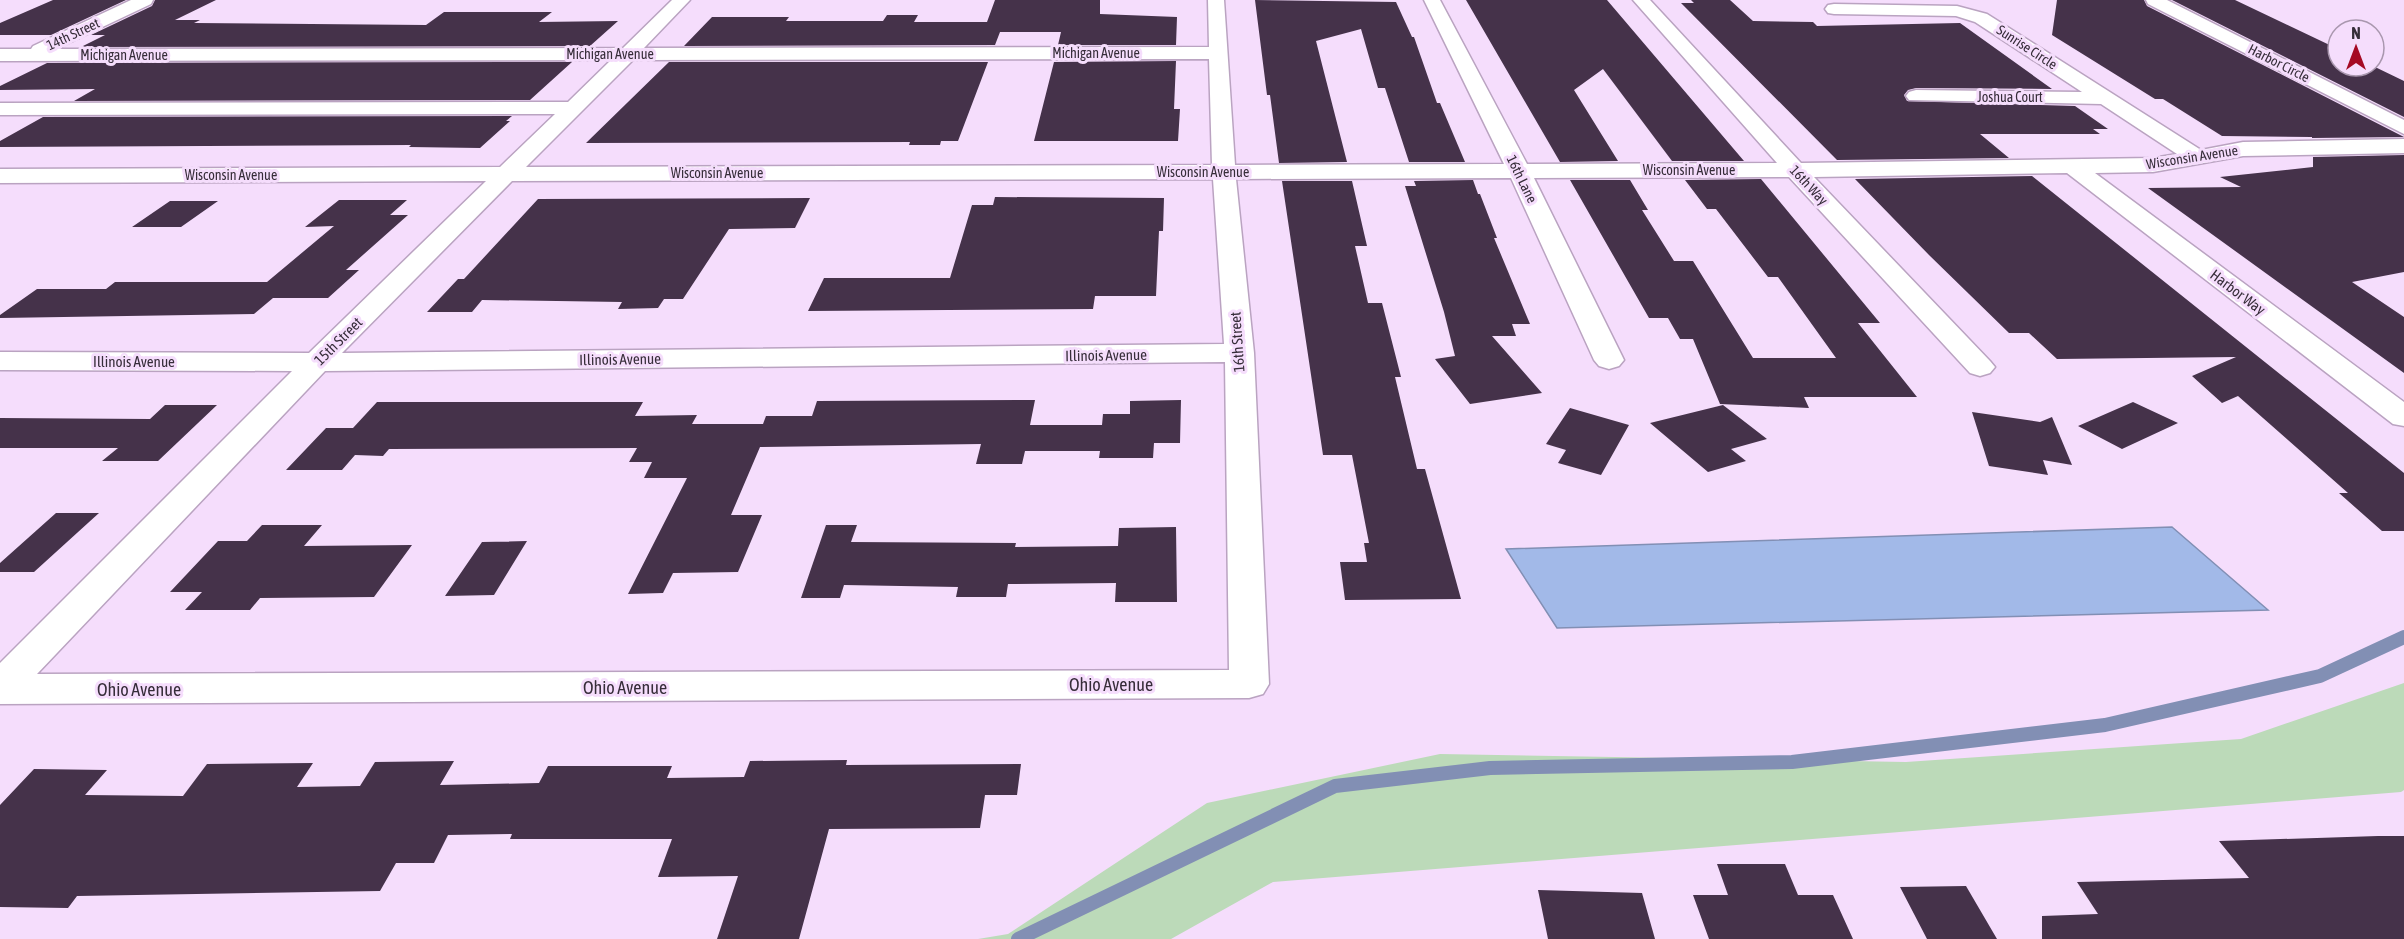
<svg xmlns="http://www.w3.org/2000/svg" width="2404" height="939" font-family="'Asap Condensed',sans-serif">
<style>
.green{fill:#bcdab9}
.water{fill:#a2b9e8;stroke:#828fb4;stroke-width:1.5}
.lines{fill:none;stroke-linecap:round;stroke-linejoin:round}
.stream{stroke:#828fb4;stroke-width:14}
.building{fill:#45324a}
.minor-casing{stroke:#baa3c1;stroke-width:3}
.minor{fill:#fff;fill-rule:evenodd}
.labels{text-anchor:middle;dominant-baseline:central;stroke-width:6;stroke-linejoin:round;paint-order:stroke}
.far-street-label{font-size:14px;fill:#362d39;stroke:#f5ddfc}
.street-label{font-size:15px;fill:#362d39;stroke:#f5ddfc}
.near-street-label{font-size:18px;fill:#362d39;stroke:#f5ddfc}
</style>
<rect width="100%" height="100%" fill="#f5ddfc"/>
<path class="green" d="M2404 683V790L2401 792 1273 882 1171 939H978L1008 934 1207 803 1440 754 1906 762 2241 739Z"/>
<path class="water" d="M2172 527 2268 610 1557 628 1506 549Z"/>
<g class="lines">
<path class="stream" d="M1018 939 1335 786 1490 768 1792 762 2105 725 2320 676 2404 637"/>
</g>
<path class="building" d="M53 0H126L51 35H0V23Z
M155 0H216L175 20H200L194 23 426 25 444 12H552L539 22 618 21 590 46 81 47 105 35H91L152 6Z
M995 0H1100V14L1177 17 1176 45H1058L1061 32H1000L995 45 684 46 712 17H789L786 21H883L887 15H918L914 22H987Z
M1255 0 1396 2 1412 37H1414L1437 103H1440L1465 162H1409L1385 88H1378L1361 29 1316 41 1347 162 1279 163 1270 95H1267Z
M1466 0H1607L1744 161H1672L1603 69 1574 90 1618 161 1560 162Z
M1691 0H1730L1753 21 1813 22 1817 26 1960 23 2052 89 1916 88 1908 90 1904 95 1907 101 2075 106 2108 129H2093L2100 134H1980L2009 158 1837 160 1681 3H1694Z
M2057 0H2144L2147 6 2404 137 2312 138V137L2222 136 2163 99H2155L2052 35Z
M2172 0H2235L2338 49V66H2373L2404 81V117Z
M1176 61 1174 109H1180L1178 141H1034L1054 62Z
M572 62 530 100 74 101 95 89 0 90V86L47 63Z
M669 62H988L958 141H941L940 145H909L910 142 586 143Z
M512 116 506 121H510L480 148 409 147 411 145 0 147V141L43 117Z
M2404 155V272L2352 282 2404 317V373L2148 188 2241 187 2220 177 2313 167V157Z
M2032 176 2404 473V531H2382L2339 493H2348L2238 396 2222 403 2192 376 2236 357 2057 359 2029 333H2009L1929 255 1855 179Z
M1761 179 1880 323H1858L1917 397H1804L1809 408 1720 404 1693 339H1680L1668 318H1649L1570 180H1630L1648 210H1642L1674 261H1693L1753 358H1836L1778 277H1768L1716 209H1707L1685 180Z
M1473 180 1478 194H1480L1497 238H1494L1530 324H1512L1516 336H1492L1542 393 1470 404 1435 359 1455 356 1444 312 1405 186H1416L1414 181Z
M1282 181H1352L1367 246H1355L1368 303H1382L1401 377H1395L1417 469H1425L1461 599 1345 600 1340 562H1367L1364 543H1369L1352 455H1323Z
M995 197 1164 198 1163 231H1159L1156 296H1095L1093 309 808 311 824 278H950L972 205H993Z
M810 198 795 228 729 229 683 299H664L658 308 618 309 622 302 482 300 472 312H427L458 279H464L538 199Z
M339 200H407L390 215H408L346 270H359L328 298H273L254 314 0 318V315L37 289H106L115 282H267L334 226 305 227Z
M170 201H218L181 227H132Z
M1035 400 1030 425H1102L1103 414H1130V401L1181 400 1180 443H1154L1153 458H1099L1100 451H1025L1022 464H976L981 444 760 447 731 515H762L738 572 673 573 663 593 628 594 687 478H644L652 462H629L637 448 389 449 383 456 355 455 342 470H286L326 428H353L377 402H643L635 416 697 415 692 424H763L766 416H812L817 401Z
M2133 402 2178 423 2122 449 2078 426Z
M165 405H217L158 461H102L118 448H0V418L150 419Z
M1723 405 1767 439 1731 449 1746 461 1708 472 1650 423Z
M1570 408 1629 425 1601 475 1558 463 1566 450 1546 444Z
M1972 412 2040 422 2052 417 2072 465 2043 460 2048 475 1989 466Z
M56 513H99L34 572H0V563Z
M262 525H322L304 546 412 545 374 597 260 598 250 610H185L202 592H170L218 541H247Z
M826 525H857L851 542 1016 543 1015 547 1118 546 1119 528 1176 527 1177 602H1115L1116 583 1008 584 1006 597H956L958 587 844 585 840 598H801Z
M527 541 494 595 445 596 482 542Z
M847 760 846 765 1021 764 1017 795H985L980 828 829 829 799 939H717L738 876 658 877 672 839H510L512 834 448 835 434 863H396L380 891 77 896 68 908 0 907V805L34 769 107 770 85 795 183 796 207 764 313 763 297 787 360 786 375 762 454 761 440 785 539 783 548 766H672L667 778 744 777 750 761Z
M2378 836H2404V939H2042V916L2098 914 2077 882 2249 878 2219 841Z
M1717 864H1785L1798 895H1833L1853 939H1709L1693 895H1728Z
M1966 886 1997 939H1927L1900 887Z
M1538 890 1642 893 1655 939H1548Z"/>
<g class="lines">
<defs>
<path id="minor" d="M131 0H153L151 4 56 49 623 48 672 0H690L644 48 1209 47 1208 0H1224L1235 165 1504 164 1424 0H1440L1527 164 1777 163 1633 0H1650L1801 163 2153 158 2177 154 2101 104 1909 100 1906 96 1909 92 1916 90 2082 92 1975 22 1956 16 1834 14 1828 13 1825 9 1828 5 1834 4 1957 6 1987 14 2201 150 2243 142 2404 139V153L2243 156 2153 172 2095 173 2404 402V426L2393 424 2067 173 1814 177 1990 361 1995 367 1990 373 1980 376 1970 373 1789 177 1534 178 1624 360 1619 366 1609 369 1599 366 1594 360 1511 178 1236 179 1254 353 1269 684 1263 694 1249 698 0 704V663L292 371 0 370V352L309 353 486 181 0 183V169L500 167 555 114 0 115V103L568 102 611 60 0 61V49H31L33 46ZM1209 59 1212 165 526 167 633 60ZM1213 179 1224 344 342 353 512 181ZM1225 362 1229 670 37 674 325 371Z
M2146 0H2167L2404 120V134L2148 4Z"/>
</defs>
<use href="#minor" class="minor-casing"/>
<use href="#minor" class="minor"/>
</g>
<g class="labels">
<g class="far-street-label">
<text transform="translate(73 34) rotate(-25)">14th Street</text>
<text transform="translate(2027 47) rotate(33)">Sunrise Circle</text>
<text x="1096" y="53">Michigan Avenue</text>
<text x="610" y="54">Michigan Avenue</text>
<text x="124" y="55">Michigan Avenue</text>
<text transform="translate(2279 63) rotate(27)">Harbor Circle</text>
<text x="2010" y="97">Joshua Court</text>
<text transform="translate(2192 157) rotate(-9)">Wisconsin Avenue</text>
<text x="1689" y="170">Wisconsin Avenue</text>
<text x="1203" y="172">Wisconsin Avenue</text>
<text x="717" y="173">Wisconsin Avenue</text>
<text x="231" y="175">Wisconsin Avenue</text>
<text transform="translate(1522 179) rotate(64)">16th Lane</text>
<text transform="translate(1809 185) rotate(47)">16th Way</text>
</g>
<g class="street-label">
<text transform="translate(2238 292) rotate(37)">Harbor Way</text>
<text transform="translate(338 341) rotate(-45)">15th Street</text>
<text transform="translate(1237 342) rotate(-94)">16th Street</text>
<text transform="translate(1106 355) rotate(-1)">Illinois Avenue</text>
<text transform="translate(620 359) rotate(-1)">Illinois Avenue</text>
<text x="134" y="361">Illinois Avenue</text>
</g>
<g class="near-street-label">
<text x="1111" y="684">Ohio Avenue</text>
<text x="625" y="687">Ohio Avenue</text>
<text x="139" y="689">Ohio Avenue</text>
</g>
</g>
<g transform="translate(2356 48)"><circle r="28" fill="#f5ddfc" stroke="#a997ae" stroke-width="1.5"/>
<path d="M0-4.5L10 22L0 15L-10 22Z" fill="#a50a24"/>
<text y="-9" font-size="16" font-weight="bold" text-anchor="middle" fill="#362d39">N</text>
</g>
</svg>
